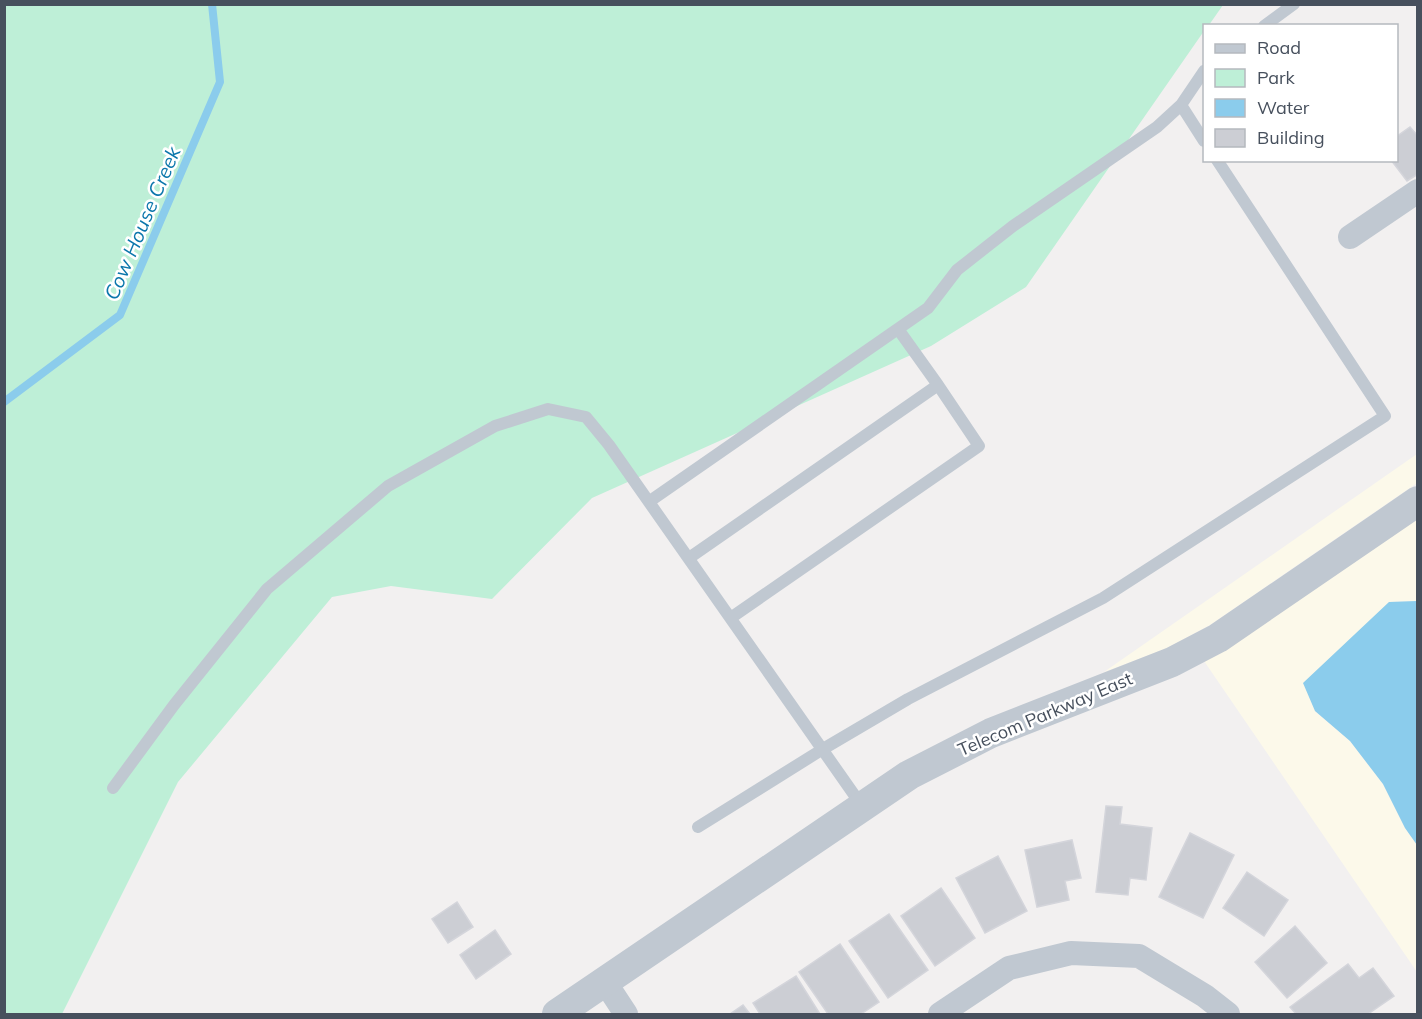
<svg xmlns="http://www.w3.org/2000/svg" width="1422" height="1019" font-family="Mulish,sans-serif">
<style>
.commercial{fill:#fcf9ea}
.green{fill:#beefd7}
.water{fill:#8bccec}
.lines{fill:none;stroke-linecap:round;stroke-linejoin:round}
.stream{stroke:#8bccec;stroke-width:8}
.building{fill:#ccced4;stroke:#d4d5db;stroke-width:1.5}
.service{stroke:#c0c8d1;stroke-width:12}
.minor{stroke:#c0c8d1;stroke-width:24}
.tertiary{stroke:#c0c8d1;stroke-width:30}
.labels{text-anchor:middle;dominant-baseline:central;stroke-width:5;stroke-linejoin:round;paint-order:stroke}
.street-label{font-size:18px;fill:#47505d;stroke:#fff}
.water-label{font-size:20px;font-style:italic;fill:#0c77ac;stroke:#fff}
</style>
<rect width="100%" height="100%" fill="#f2f0f0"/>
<path class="commercial" d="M1417 454V483L1210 625 1165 649 1104 672Z
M1417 519V601L1389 602 1315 711 1350 741 1383 784 1405 828 1417 845V972L1204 661Z"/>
<path class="green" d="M5 5H1223L1209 25 1204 26V31L1026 287 931 346 592 498 492 599 391 586 332 597 178 782 62 1014H5Z"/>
<path class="water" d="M1417 601H1418L1417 845 1405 828 1383 784 1350 741 1315 711 1303 683 1389 602Z"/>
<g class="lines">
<path class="stream" d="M4 402 120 315 220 82 212 4"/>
</g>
<path class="building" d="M1410 127 1418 136V174L1407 181 1391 160H1396V137Z
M1106 806 1122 807 1120 824 1152 828 1146 880 1130 878 1128 895 1096 892Z
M1190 833 1234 855 1203 918 1159 897Z
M1072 840 1081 878 1065 881 1069 900 1037 907 1025 850Z
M998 856 1027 911 985 933 956 878Z
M1247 872 1288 900 1264 936 1223 908Z
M941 888 975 938 935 966 901 916Z
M457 902 473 927 448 943 432 919Z
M889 914 928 970 888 998 849 941Z
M1295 926 1327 963 1287 998 1255 962Z
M495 930 511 954 476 979 460 955Z
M840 944 879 1002 861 1014H828L799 972Z
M1348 964 1359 978 1373 968 1394 996 1368 1014H1296L1290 1007Z
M796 976 820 1014H760L753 1003Z
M743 1005 750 1014H730Z"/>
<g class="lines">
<path class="service" d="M1264 26 1294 4
M1181 105 1204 141
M898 329 938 385
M650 501 928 308 957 270 1013 226 1157 127 1181 105 1204 71
M689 558 938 385 979 446 732 617
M113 788 174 705 267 589 388 486 495 426 548 409 586 417 609 445 862 806
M698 827 823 749 908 699 1103 598 1385 416 1217 160"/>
<path class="minor" d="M1350 237 1418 191
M605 982 626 1014
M940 1014 1009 968 1071 953 1139 956 1205 996 1228 1014"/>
<path class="tertiary" d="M557 1014 909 775 991 733 1172 662 1218 638 1418 501"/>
</g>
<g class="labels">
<g class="street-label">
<text transform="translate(1045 714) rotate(-23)">Telecom Parkway East</text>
</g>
<g class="water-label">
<text transform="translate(142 223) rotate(-67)">Cow House Creek</text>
</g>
</g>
<rect width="1422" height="1019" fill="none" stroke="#47505d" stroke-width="12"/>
<rect x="1203" y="24" width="195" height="138" fill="#ffffff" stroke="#b5b9be" stroke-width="1.5"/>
<rect x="1215" y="44" width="30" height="9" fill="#c0c8d1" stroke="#b5b9be" stroke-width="1.5"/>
<text x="1257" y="54" font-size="18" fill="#47505d">Road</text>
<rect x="1215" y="69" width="30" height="18" fill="#beefd7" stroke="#b5b9be" stroke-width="1.5"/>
<text x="1257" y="84" font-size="18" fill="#47505d">Park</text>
<rect x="1215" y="99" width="30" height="18" fill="#8bccec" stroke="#b5b9be" stroke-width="1.5"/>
<text x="1257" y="114" font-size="18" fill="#47505d">Water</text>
<rect x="1215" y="129" width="30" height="18" fill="#ccced4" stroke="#b5b9be" stroke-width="1.5"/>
<text x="1257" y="144" font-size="18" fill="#47505d">Building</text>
</svg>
